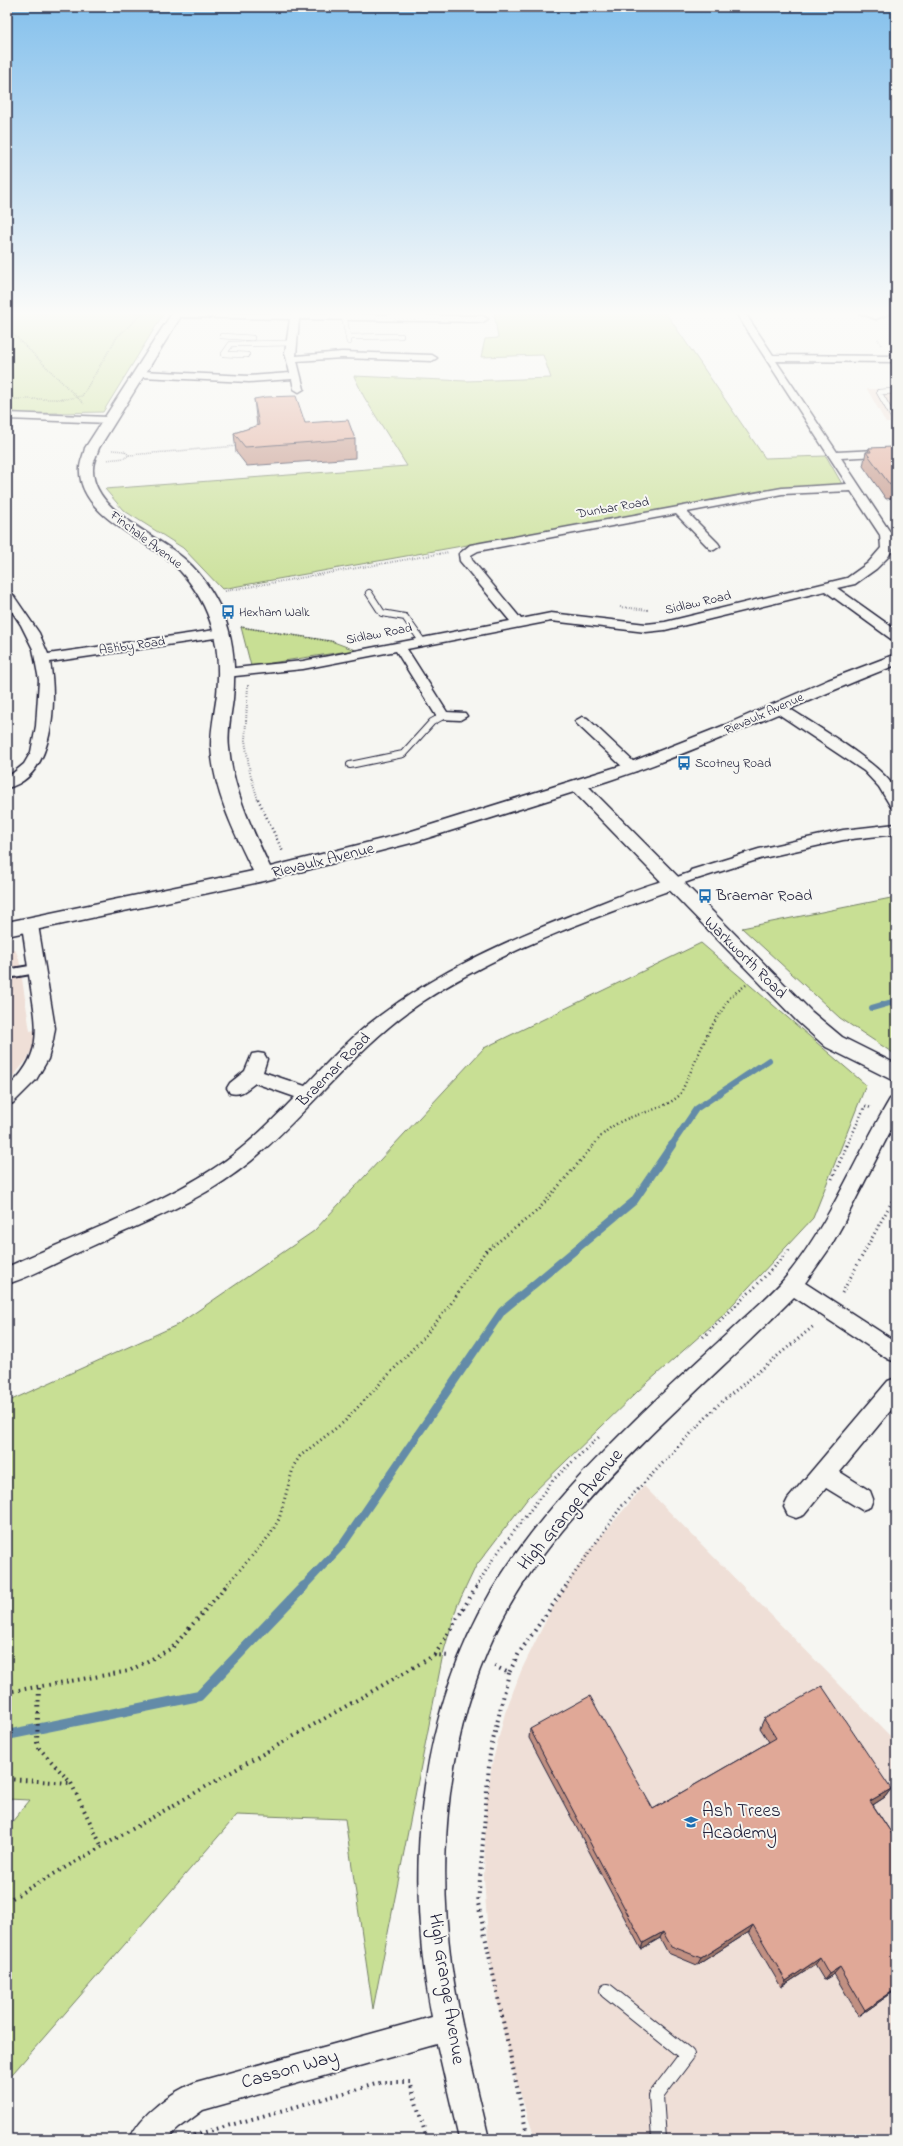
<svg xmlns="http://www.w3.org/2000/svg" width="903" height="2146" font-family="'Indie Flower',sans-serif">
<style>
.built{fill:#efdfd7}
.green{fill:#c8df94;stroke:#758068}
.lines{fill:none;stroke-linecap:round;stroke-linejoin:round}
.stream-far2{stroke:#638ba8;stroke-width:6}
.stream-far1{stroke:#638ba8;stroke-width:8}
.stream{stroke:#638ba8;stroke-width:10}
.service-far3-casing{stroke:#22223b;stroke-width:6}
.service-far2-casing{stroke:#22223b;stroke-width:8}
.service-far1-casing{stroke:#22223b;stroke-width:12}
.service-casing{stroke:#22223b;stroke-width:16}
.pedestrian-casing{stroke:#22223b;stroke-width:3}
.minor-casing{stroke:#22223b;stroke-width:3}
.tertiary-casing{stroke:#22223b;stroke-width:3}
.path-far4{stroke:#22223b;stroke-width:1.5;stroke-dasharray:0.5 1.5;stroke-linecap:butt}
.path-far3{stroke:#22223b;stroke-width:2;stroke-dasharray:0.5 2;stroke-linecap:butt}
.path-far2{stroke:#22223b;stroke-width:2.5;stroke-dasharray:1 3;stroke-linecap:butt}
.path-far1{stroke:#22223b;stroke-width:3;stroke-dasharray:1 3.5;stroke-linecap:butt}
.path{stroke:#22223b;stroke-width:4;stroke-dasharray:1.5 4.5;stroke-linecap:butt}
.service-far3{stroke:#f6f6f2;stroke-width:5}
.service-far2{stroke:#f6f6f2;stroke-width:6}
.service-far1{stroke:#f6f6f2;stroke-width:8}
.service{stroke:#f6f6f2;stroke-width:14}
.pedestrian{fill:#f6f6f2;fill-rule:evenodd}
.minor{fill:#f6f6f2;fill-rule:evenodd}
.tertiary{fill:#f6f6f2;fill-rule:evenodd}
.wall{fill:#c19082;stroke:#22223b}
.shaded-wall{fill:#9d766a;stroke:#22223b}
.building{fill:#e0a897;stroke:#22223b}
.labels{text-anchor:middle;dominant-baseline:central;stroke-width:4;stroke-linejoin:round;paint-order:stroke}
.far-street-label{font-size:13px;fill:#22223b;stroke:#f6f6f2}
.far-poi-label{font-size:13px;fill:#22223b;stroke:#f6f6f2;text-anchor:start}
.street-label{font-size:16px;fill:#22223b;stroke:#f6f6f2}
.poi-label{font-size:16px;fill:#22223b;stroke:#f6f6f2;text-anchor:start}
.near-street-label{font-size:19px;fill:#22223b;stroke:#f6f6f2}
.near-poi-label{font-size:19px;fill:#22223b;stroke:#f6f6f2;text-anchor:start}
</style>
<rect width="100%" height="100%" fill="#f6f6f2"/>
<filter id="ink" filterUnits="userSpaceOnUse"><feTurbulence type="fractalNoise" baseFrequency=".025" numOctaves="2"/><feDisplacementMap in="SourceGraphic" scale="8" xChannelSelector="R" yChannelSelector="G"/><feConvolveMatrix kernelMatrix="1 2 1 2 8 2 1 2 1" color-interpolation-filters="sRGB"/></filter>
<g filter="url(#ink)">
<path class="built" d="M867 389H896V423H886Z
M15 949 19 959 30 1031 35 1030V1044L26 1061 7 1084V951Z
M644 1486 896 1742V2139H535L509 2058 493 1980 488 1938 484 1878 485 1839 486 1805 492 1764 505 1713 521 1671 550 1612 586 1554Z"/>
<path class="green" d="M7 313H164L103 412 7 414Z
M494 313H666L765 458 826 456 842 484 780 489 222 589 183 548 123 510 105 489 407 466 364 397 354 376 466 381 551 378 543 355 481 357 485 339 498 338Z
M241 627 331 641 355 650 251 666Z
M896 897V1055L840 1018 742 928Z
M701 943 866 1085 813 1218 721 1317 638 1391 528 1498 476 1566 457 1606 443 1654 373 2009 345 1819 237 1815 7 2080V1828L30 1800 7 1799V1402L177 1325 314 1231 484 1048Z"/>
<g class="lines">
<path class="stream-far2" d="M872 1008 896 1001
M671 1146 696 1109 769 1060"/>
<path class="stream-far1" d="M303 1587 343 1544 502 1311 634 1201 672 1145"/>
<path class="stream" d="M7 1735 199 1696 304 1586"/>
<defs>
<path id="service-far3" d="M344 316 349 342
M222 336 252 338
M348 337 401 336
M247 355 224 354 231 344 292 343
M896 391 879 392 893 417 896 418"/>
<path id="service-far2" d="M369 593 382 613 405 617 422 641
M350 765 403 754 432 722 443 716"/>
<path id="service-far1" d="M7 974 36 969"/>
<path id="service" d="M607 1991 687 2055 656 2096 659 2139"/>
<path id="pedestrian" d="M697 870 703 874 701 877 673 887 667 883 669 880Z"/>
<path id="minor" d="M305 313 483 316 488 319 483 322 299 319 296 356 342 352 432 355 437 358 432 361 342 358 297 361 304 389 299 392 294 389 292 379 249 382 141 377 136 374 141 371 249 376 290 373 285 353 290 319 178 317 173 314Z
M736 313H745L773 355 896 356V362L776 361 837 452 896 449V455L841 458 892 535 893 548 888 557 876 569 855 584 837 588 896 630V640L891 639 825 591 665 630 646 632 551 621 407 649 447 712 465 713 467 716 460 720 438 719 396 651 303 669 226 677 221 676 219 673 226 669 303 661 510 621 460 561 459 554 470 545 782 488 847 484ZM851 491 880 535 881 548 868 563 847 578 665 622 646 624 551 613 521 619 472 560 471 555 478 551 676 514 710 549 714 550 720 546 718 543 687 512 782 494Z
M859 313H891L876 319Z
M7 413 109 417 114 420 109 423 7 419Z
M7 591 11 592 39 633 48 654 222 629 228 633 222 637 50 662C57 700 55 777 7 788V778L24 764 31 752 36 726 39 680 33 649 21 625 7 604Z
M779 704 784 705C808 721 886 766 895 790 897 795 896 803 896 808L891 807 879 787 864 771 774 711 772 708 774 705Z
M582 717 587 718 637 765 639 768 637 771H627L577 724 575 721Z
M896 824V834L843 840 763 858 697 879 691 878 689 874 691 870 759 849 843 830Z
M673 878 679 879 681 883 679 887C591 919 501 950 422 1002 356 1046 311 1111 251 1161 204 1200 145 1222 90 1247 63 1259 36 1275 7 1284V1267C73 1237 153 1208 213 1169 244 1149 270 1123 295 1097L255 1083C247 1089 241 1096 230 1093L227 1088 230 1083 245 1071 252 1054 258 1053 264 1054 267 1059 263 1072 305 1086C328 1062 351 1037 378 1017 440 970 510 939 582 911 611 899 642 886 673 878Z
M30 920 36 921 38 925 55 1028 53 1040 48 1059 36 1080 13 1103 7 1105V1088C42 1057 38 1031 31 989 28 968 25 946 22 925L24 921Z
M896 1097V1120L842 1226 829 1249 805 1283 896 1342V1362L888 1359 794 1297C723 1369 646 1433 580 1510 547 1547 516 1589 495 1634 447 1735 437 1854 451 1963 459 2022 476 2081 489 2139H459L437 2044 203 2110 179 2128 167 2139H130C140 2114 172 2092 196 2082L432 2017C404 1875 417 1718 491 1592 528 1530 578 1476 629 1426 666 1389 706 1354 744 1318 758 1305 774 1292 786 1277 830 1223 855 1158 890 1099Z
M896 1378V1404L840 1472 870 1491 873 1499 870 1507 862 1510 826 1488 804 1515 796 1518 788 1515 784 1507 788 1499 888 1381Z"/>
<path id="tertiary" d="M172 313H183L99 448C97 454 93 462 93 469 92 510 155 534 182 557 197 569 210 587 219 605 234 634 236 667 233 699 231 715 227 731 229 748 233 790 252 829 270 867L402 834 626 764 725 725 828 680 896 654V665C793 705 695 754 589 787L812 1012 842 1037 896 1064V1082L826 1047 798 1022 574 792 415 842 264 881 7 936V922L253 871C234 832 213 790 211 745 211 728 215 711 217 694 220 664 217 633 204 606 196 590 185 574 171 562 142 538 77 513 80 468 80 462 84 454 85 448Z"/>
</defs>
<use href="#service-far3" class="service-far3-casing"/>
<use href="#service-far2" class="service-far2-casing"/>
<use href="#service-far1" class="service-far1-casing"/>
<use href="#service" class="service-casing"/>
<use href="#pedestrian" class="pedestrian-casing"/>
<use href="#minor" class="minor-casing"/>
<use href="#tertiary" class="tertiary-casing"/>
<path class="path-far4" d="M7 328 84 404
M878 339 881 345
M7 399H66L82 396 117 337 143 313
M129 455 238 446
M106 460 125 458 129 455 124 451 112 450"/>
<path class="path-far3" d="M225 591 449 552
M620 607 649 610
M241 627 335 642
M248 685 245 740 250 773 258 800"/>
<path class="path-far2" d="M258 799 283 852
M593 1146C600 1137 607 1129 618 1123 638 1112 662 1111 680 1095L710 1029 731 996 746 985
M847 1146 865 1106 871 1108"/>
<path class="path-far1" d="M832 1179 847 1145
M842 1293 896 1194
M703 1337 755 1287 791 1248
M225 1587 270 1535 279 1519 294 1465 300 1456 344 1422 423 1338 450 1305 484 1253 538 1210 594 1145
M476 1587 493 1559 554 1479 600 1436
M565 1587 621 1507 718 1405 815 1325"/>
<path class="path" d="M435 1655 477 1586
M494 1666 509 1673 519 1653 566 1586
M509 1673 490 1753 478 1903 528 2139
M39 1688 37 1742 39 1748 71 1783 102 1847
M7 1692 129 1671 172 1648 226 1586
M7 1779 70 1783
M7 1901 435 1655 449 1656
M188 2137 383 2082H410L427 2139"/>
<use href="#service-far3" class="service-far3"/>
<use href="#service-far2" class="service-far2"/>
<use href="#service-far1" class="service-far1"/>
<use href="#service" class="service"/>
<use href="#pedestrian" class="pedestrian"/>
<use href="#minor" class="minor"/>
<use href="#tertiary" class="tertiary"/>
</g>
<path class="wall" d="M254 399 305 423 355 439V458L247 466 236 452 234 433 257 426Z
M869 448 896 451V501H895L893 498 886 499 863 466 866 452H868Z
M764 1719 891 1789 885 1797 873 1805 896 1840V1990L859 2016 834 1974 824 1980 815 1965 781 1987 749 1932 697 1965 668 1953 660 1938 641 1949 529 1738 530 1729 653 1809 769 1742 760 1728Z"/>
<path class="shaded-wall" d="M891 1789 885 1797 865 1810 870 1801Z
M753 1925 749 1932 697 1965 701 1958Z
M663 1932 660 1938 641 1949 643 1943Z
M820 1958 815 1965 781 1987 786 1981Z
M840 1967 834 1974 824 1980 829 1974Z
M896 1989V1990L859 2016 865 2010Z"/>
<path class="building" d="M296 396 305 423 348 420 355 439 245 447 234 433 259 425 254 399 266 397Z
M893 447 896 451V484L890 485 866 452H871L869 448Z
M822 1686 891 1789 870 1801 896 1840V1989L865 2010 840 1967 829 1974 820 1958 786 1981 753 1925 701 1958 671 1946 663 1932 643 1943 530 1729 590 1696 653 1809 776 1738 764 1719Z"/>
</g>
<linearGradient id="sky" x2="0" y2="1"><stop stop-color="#84c0ec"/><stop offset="0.51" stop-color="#fbfbf9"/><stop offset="1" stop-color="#fbfbf9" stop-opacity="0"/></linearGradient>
<rect width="903" height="614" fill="url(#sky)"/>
<defs>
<symbol id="bus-bare" viewBox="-9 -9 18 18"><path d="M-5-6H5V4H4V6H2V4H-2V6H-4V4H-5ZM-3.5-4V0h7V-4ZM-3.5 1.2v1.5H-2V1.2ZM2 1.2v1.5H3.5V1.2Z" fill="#1f6fb2" stroke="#f6f6f2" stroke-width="2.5" paint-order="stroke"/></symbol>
<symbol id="school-bare" viewBox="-9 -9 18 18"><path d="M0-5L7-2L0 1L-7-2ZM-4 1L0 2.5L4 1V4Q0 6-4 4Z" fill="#1f6fb2" stroke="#f6f6f2" stroke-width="2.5" paint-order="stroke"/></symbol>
</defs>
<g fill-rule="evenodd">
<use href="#bus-bare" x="218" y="602" width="20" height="20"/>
<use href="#bus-bare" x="674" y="753" width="20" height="20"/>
<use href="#bus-bare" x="695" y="886" width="20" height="20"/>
<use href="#school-bare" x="681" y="1812" width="20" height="20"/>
</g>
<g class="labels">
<g class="far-street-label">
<text transform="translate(613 508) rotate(-10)">Dunbar Road</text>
<text transform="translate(146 540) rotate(37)">Finchale Avenue</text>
<text transform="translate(698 603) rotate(-13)">Sidlaw Road</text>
<text transform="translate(379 634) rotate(-11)">Sidlaw Road</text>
<text transform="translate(132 646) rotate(-8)">Ashby Road</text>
<text transform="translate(764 714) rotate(-24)">Rievaulx Avenue</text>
</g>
<g class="far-poi-label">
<text x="239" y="612">Hexham Walk</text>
<text x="695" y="763">Scotney Road</text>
</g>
<g class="street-label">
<text transform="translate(323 861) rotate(-14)">Rievaulx Avenue</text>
<text transform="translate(745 958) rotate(45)">Warkworth Road</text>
<text transform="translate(334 1070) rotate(-45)">Braemar Road</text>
</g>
<g class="poi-label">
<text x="716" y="896">Braemar Road</text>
</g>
<g class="near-street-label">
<text transform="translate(571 1510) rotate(-50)">High Grange Avenue</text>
<text transform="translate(446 1989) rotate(81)">High Grange Avenue</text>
<text transform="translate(290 2070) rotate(-16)">Casson Way</text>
</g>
<g class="near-poi-label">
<text x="702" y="1811">Ash Trees<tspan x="702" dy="22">Academy</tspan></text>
</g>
</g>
<rect width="903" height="2146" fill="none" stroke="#f6f6f2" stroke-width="24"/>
<rect x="12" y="12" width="879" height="2122" fill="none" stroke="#22223b" stroke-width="1.5" filter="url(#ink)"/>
</svg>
